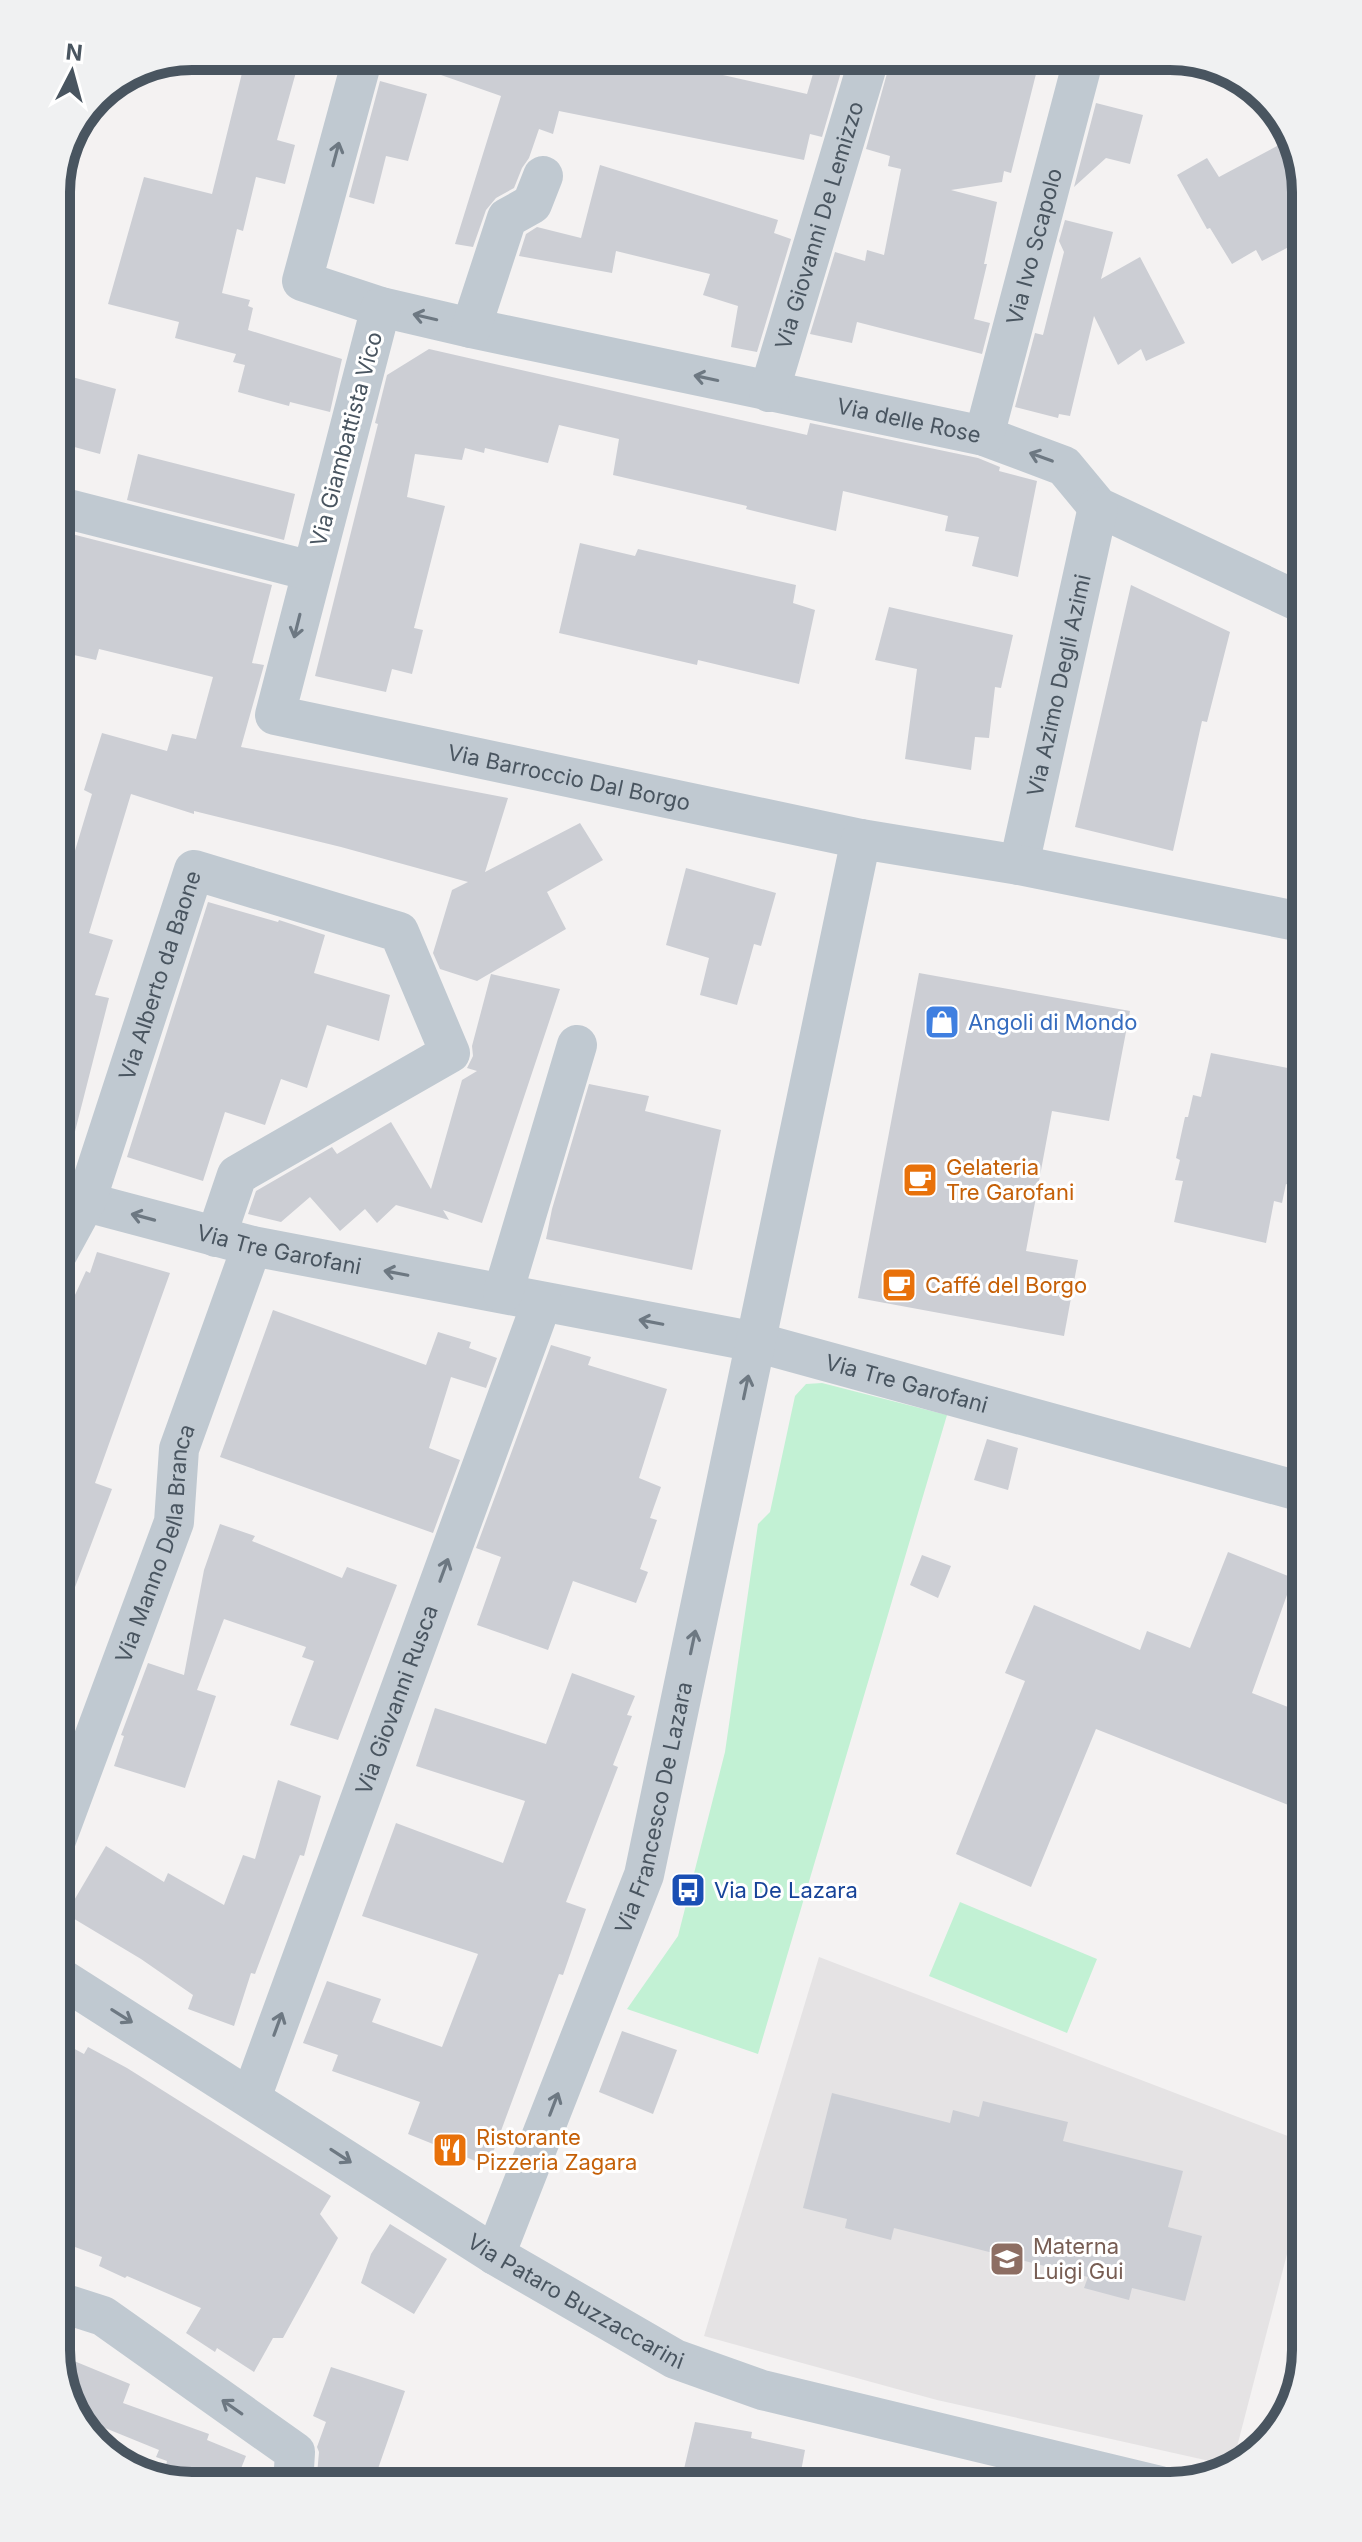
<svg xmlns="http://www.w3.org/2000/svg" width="1362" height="2542" font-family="Inter,sans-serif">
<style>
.education{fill:#e5e3e4}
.green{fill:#c2f1d4}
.building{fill:#ccced4}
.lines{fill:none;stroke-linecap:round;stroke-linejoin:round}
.minor{stroke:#c0c9d1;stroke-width:40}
.oneway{stroke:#6d7882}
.labels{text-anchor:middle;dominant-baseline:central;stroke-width:6;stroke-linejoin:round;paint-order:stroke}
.street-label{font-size:22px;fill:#495560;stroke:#fff}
.shop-label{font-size:22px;fill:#366cbe;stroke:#fff;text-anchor:start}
.food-label{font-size:22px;fill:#c56008;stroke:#fff;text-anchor:start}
.transit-label{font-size:22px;fill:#164399;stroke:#fff;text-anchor:start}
.education-label{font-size:22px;fill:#785e54;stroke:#fff;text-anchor:start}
.rim{fill:none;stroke:#495560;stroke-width:10}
</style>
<rect width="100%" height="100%" fill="#f4f2f2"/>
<path class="education" d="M819 1957 1306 2143V2181L1232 2466 937 2400 704 2336Z"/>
<path class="green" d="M822 1383 947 1415 758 2054 627 2009 678 1936 725 1752 758 1524 770 1512 795 1396 806 1384Z
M960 1902 1097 1959 1067 2033 929 1976Z"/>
<path class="building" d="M959 58 989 66 990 61 1036 74 1011 173 1004 171 1002 182 951 190 997 202 984 264H987L974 319 990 323 982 354 857 322 852 343 810 334 835 252 865 261 867 250 884 255 901 169 888 166 890 156 866 149 891 59Z
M717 61 714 73 807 94 815 67 841 72 822 137 810 134 804 160 559 111 553 134 539 129 529 158 522 168 514 188 496 198 486 210 473 247 455 244 501 96 421 68 422 64Z
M244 65H298L277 140 295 145 285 184 256 177 243 231 237 229 222 293 250 300 248 306 253 308 248 330 342 359 330 412 290 402 289 406 238 392 245 365 233 362 236 354 175 338 179 322 108 304 144 177 212 194Z
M380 81 427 94 408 161 386 156 374 204 349 197Z
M1096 103 1143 115 1130 164 1106 158 1074 187Z
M1294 137 1306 192V238L1262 261 1256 250 1232 264 1210 228 1207 229 1177 175 1207 158 1219 177Z
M600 165 778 220 774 233 791 239 757 352 731 347 738 306 703 295 710 274 616 251 612 273 519 256 526 234 537 227 581 238Z
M1065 220 1113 232 1101 279 1140 257 1185 343 1146 361 1141 349 1118 365 1094 316 1070 416 1059 414 1058 418 1015 407 1035 333 1043 335 1064 252 1059 241Z
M429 349 807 435 810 423 978 458 1000 467 999 471 1037 481 1018 577 972 566 979 537 945 531 948 516 843 491 836 531 746 509 747 506 613 475 619 439 559 425 548 463 485 448 484 453 465 448 462 460 415 454 407 497 445 506 414 628 423 630 412 674 392 669 386 692 315 676 378 424 375 423 387 375Z
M61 374 116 389 100 454 56 442V393Z
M138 454 295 494 284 540 127 500Z
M56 530 272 585 252 663 264 665 241 747 508 798 485 872 580 823 603 860 547 892 566 929 477 981 440 969 433 953 452 890 468 882 341 847 194 811V814L131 794 89 933 113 940 95 995 109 998 68 1159 56 1158V880L65 884 92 794 84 790 102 733 167 751 172 734 196 739 213 677 99 649 96 660 56 651Z
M580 543 635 556 638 549 796 585 793 603 815 610 799 684 698 660 697 665 559 633Z
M1131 585 1230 632 1207 722 1202 721 1173 851 1075 827Z
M889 607 1013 635 1001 688 995 687 989 738 975 737 971 770 905 759 917 669 875 660Z
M686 868 776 893 761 946 754 944 737 1005 700 995 709 958 666 945Z
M208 902 278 922 279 920 325 935 314 973 390 995 379 1041 327 1025 307 1088 281 1079 265 1125 225 1112 203 1181 127 1157Z
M919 973 1130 1011 1109 1121 1052 1111 1026 1251 1078 1260 1064 1336 858 1298Z
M491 974 560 989 482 1223 443 1210 449 1220 396 1205 377 1223 365 1209 340 1231 310 1197 281 1222 248 1214 256 1191 332 1147 337 1154 391 1122 431 1189 462 1080 477 1071 467 1068 473 1056 472 1046Z
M1211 1053 1303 1071 1293 1115 1300 1117 1296 1138H1299L1289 1185 1286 1184 1282 1203 1274 1201 1266 1243 1174 1222 1183 1181 1175 1180 1180 1160 1176 1158 1185 1117H1188L1193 1095 1201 1097Z
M589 1084 649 1096 645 1111 721 1130 692 1270 546 1239 552 1209Z
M97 1252 170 1273 95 1483 112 1489 60 1627 56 1626V1304L69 1308 86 1271 90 1273Z
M273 1310 426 1365 438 1332 471 1342 469 1348 497 1358 486 1388 451 1377 429 1448 460 1460 433 1533 220 1457Z
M551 1345 591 1357 588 1365 667 1389 639 1478 661 1487 650 1518 657 1520 640 1569 648 1572 636 1603 573 1581 548 1650 477 1625 501 1557 476 1548Z
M987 1439 1018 1448 1008 1490 974 1480Z
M220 1524 255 1536 252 1541 342 1578 347 1567 397 1585 338 1740 290 1725 314 1661 302 1657 306 1647 224 1619 197 1690 216 1696 185 1788 114 1766 124 1736 121 1735 148 1663 184 1675 204 1570Z
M1228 1552 1293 1578 1252 1693 1306 1714V1812L1096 1729 1031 1887 956 1854 1025 1681 1005 1673 1034 1605 1140 1650 1147 1631 1190 1648Z
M922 1555 951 1566 938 1598 910 1585Z
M572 1673 635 1696 627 1715 632 1716 613 1765 618 1767 566 1902 586 1909 563 1975 559 1974 488 2166 408 2134 420 2102 332 2071 338 2055 303 2043 327 1981 381 1999 372 2022 442 2047 478 1954 362 1916 396 1823 503 1863 525 1801 416 1766 435 1708 546 1744Z
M278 1780 321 1796 304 1856 300 1855 255 1974 251 1973 234 2026 188 2009 193 1995 141 1959 66 1914 106 1846 164 1882 168 1873 224 1905 243 1855 255 1859Z
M622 2031 677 2050 653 2114 599 2092Z
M56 2039 84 2054 88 2047 127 2068 331 2196 320 2214 338 2238 283 2338H273L254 2372 217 2348 215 2352 186 2333 201 2308 127 2276 125 2278 99 2266 102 2257 56 2240Z
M832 2093 950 2123 953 2110 979 2117 983 2101 1068 2122 1063 2141 1183 2171 1168 2227 1202 2236 1185 2301 1132 2288 1129 2300 1084 2288 1088 2277 894 2228 891 2240 845 2228 847 2219 803 2208Z
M390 2224 447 2259 414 2314 361 2283 371 2254Z
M57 2354 130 2384 123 2403 209 2434 207 2440 246 2456 234 2486H219L166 2465 167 2461 156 2457 159 2450 78 2417 67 2402Z
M331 2367 405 2391 372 2486H316L319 2452 317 2447 326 2422 313 2416Z
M695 2422 752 2432 751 2438 805 2450 799 2482 790 2481 789 2486H680Z"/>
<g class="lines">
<g class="minor">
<path id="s1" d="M361 64 302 281 381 307 471 328 984 436 1064 466 1098 507 1306 605"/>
<path id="s2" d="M381 307 275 715 861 839"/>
<path d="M471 328 507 218 532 204 543 176"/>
<path id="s3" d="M769 392 869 59"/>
<path id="s4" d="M984 436 1084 57"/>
<path d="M56 506 311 571"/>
<path id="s5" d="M1019 865 1098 507"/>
<path id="s6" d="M56 1194 252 1246 756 1342 1306 1493"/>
<path id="s7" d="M56 1256 86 1201 194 870 399 932 450 1053 237 1175 216 1237"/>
<path d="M503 1293 577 1045"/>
<path id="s8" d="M56 1840 174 1522 179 1449 252 1246"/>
<path id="s9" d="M56 1975 495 2255 675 2359 762 2390 1160 2486"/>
<path id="s10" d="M251 2098 542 1302"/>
<path id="s11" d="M495 2255 644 1875 861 839 1019 865 1306 923"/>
<path d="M56 2301 103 2316 295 2452 293 2486"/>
</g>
</g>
<defs><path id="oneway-shaft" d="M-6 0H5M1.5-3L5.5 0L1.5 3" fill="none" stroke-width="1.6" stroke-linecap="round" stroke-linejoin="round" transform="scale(2)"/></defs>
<g class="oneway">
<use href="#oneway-shaft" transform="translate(336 154) rotate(-75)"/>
<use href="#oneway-shaft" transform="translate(425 317) rotate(-167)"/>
<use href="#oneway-shaft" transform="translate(706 378) rotate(-168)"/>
<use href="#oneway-shaft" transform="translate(1041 457) rotate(-160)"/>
<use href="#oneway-shaft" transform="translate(297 626) rotate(104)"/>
<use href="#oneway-shaft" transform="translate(143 1217) rotate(-165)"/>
<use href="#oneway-shaft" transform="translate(396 1273) rotate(-169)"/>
<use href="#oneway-shaft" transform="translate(651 1322) rotate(-169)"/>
<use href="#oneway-shaft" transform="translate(746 1387) rotate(-78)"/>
<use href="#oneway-shaft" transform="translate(444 1570) rotate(-70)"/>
<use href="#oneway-shaft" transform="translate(693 1642) rotate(-78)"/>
<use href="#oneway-shaft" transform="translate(122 2016) rotate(32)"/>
<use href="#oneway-shaft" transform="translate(278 2024) rotate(-70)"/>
<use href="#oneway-shaft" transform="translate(554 2104) rotate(-69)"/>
<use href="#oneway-shaft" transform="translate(341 2156) rotate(33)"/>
<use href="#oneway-shaft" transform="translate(232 2407) rotate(-145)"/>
</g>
<defs>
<symbol id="shop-square" viewBox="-11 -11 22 22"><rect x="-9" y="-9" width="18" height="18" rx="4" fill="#3f7fe0" stroke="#fff"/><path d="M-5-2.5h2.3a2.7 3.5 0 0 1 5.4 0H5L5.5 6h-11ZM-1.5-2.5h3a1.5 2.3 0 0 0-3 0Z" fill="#fff"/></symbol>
<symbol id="cafe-square" viewBox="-11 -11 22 22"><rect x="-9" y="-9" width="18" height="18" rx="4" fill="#e8710a" stroke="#fff"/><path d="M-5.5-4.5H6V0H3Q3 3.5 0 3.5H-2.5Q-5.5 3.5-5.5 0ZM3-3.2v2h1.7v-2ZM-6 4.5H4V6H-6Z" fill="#fff"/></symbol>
<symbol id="bus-square" viewBox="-11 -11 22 22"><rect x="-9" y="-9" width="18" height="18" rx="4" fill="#1a4fb4" stroke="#fff"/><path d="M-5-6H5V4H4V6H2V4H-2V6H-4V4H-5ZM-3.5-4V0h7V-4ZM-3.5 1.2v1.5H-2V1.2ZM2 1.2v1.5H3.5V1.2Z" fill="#fff"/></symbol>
<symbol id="restaurant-square" viewBox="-11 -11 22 22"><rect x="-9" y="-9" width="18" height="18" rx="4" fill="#e8710a" stroke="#fff"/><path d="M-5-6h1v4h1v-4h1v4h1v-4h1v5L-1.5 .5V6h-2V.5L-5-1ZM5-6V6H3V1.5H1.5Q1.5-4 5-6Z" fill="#fff"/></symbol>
<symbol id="school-square" viewBox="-11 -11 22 22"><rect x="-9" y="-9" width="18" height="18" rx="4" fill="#8d6e63" stroke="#fff"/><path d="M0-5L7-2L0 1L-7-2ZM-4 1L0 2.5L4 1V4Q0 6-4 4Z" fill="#fff"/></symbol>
</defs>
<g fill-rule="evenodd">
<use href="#shop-square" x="922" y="1002" width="40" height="40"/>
<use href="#cafe-square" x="900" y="1160" width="40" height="40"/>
<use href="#cafe-square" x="879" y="1265" width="40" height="40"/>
<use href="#bus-square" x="668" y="1870" width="40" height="40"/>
<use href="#restaurant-square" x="430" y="2130" width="40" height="40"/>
<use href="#school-square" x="987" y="2239" width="40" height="40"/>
</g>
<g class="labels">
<g class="street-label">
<text stroke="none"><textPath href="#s3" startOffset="174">Via Giovanni De Lemizzo</textPath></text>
<text stroke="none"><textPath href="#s4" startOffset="196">Via Ivo Scapolo</textPath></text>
<text stroke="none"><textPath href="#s1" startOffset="848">Via delle Rose</textPath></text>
<text transform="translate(346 439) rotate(-75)">Via Giambattista Vico</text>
<text stroke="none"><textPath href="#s5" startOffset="184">Via Azimo Degli Azimi</textPath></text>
<text stroke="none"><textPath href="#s2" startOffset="722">Via Barroccio Dal Borgo</textPath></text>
<text stroke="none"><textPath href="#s7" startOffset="300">Via Alberto da Baone</textPath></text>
<text stroke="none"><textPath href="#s6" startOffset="230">Via Tre Garofani</textPath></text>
<text stroke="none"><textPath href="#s6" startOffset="872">Via Tre Garofani</textPath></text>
<text stroke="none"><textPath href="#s8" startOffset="314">Via Manno Della Branca</textPath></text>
<text stroke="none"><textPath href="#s10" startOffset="424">Via Giovanni Rusca</textPath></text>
<text stroke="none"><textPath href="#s11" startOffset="476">Via Francesco De Lazara</textPath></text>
<text stroke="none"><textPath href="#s9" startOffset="614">Via Pataro Buzzaccarini</textPath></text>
</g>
<g class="shop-label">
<text x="968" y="1022">Angoli di Mondo</text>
</g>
<g class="food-label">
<text x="946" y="1167">Gelateria<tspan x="946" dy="25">Tre Garofani</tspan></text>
<text x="925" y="1285">Caffé del Borgo</text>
<text x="476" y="2137">Ristorante<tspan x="476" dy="25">Pizzeria Zagara</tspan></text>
</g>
<g class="transit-label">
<text x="714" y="1890">Via De Lazara</text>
</g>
<g class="education-label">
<text x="1033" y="2246">Materna<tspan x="1033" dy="25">Luigi Gui</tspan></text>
</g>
</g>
<path d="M0 0H1362V2542H0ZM192 70H1170A122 122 0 0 1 1292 192V2350A122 122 0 0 1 1170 2472H192A122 122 0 0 1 70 2350V192A122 122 0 0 1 192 70Z" fill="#f0f1f2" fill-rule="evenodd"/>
<path class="rim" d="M192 70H1170A122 122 0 0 1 1292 192V2350A122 122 0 0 1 1170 2472H192A122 122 0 0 1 70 2350V192A122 122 0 0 1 192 70Z"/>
<g transform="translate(72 72) rotate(6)" stroke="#ffffff" stroke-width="6" paint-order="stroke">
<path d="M0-6L14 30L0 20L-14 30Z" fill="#495560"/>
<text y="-12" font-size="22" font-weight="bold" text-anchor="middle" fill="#495560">N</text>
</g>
</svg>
